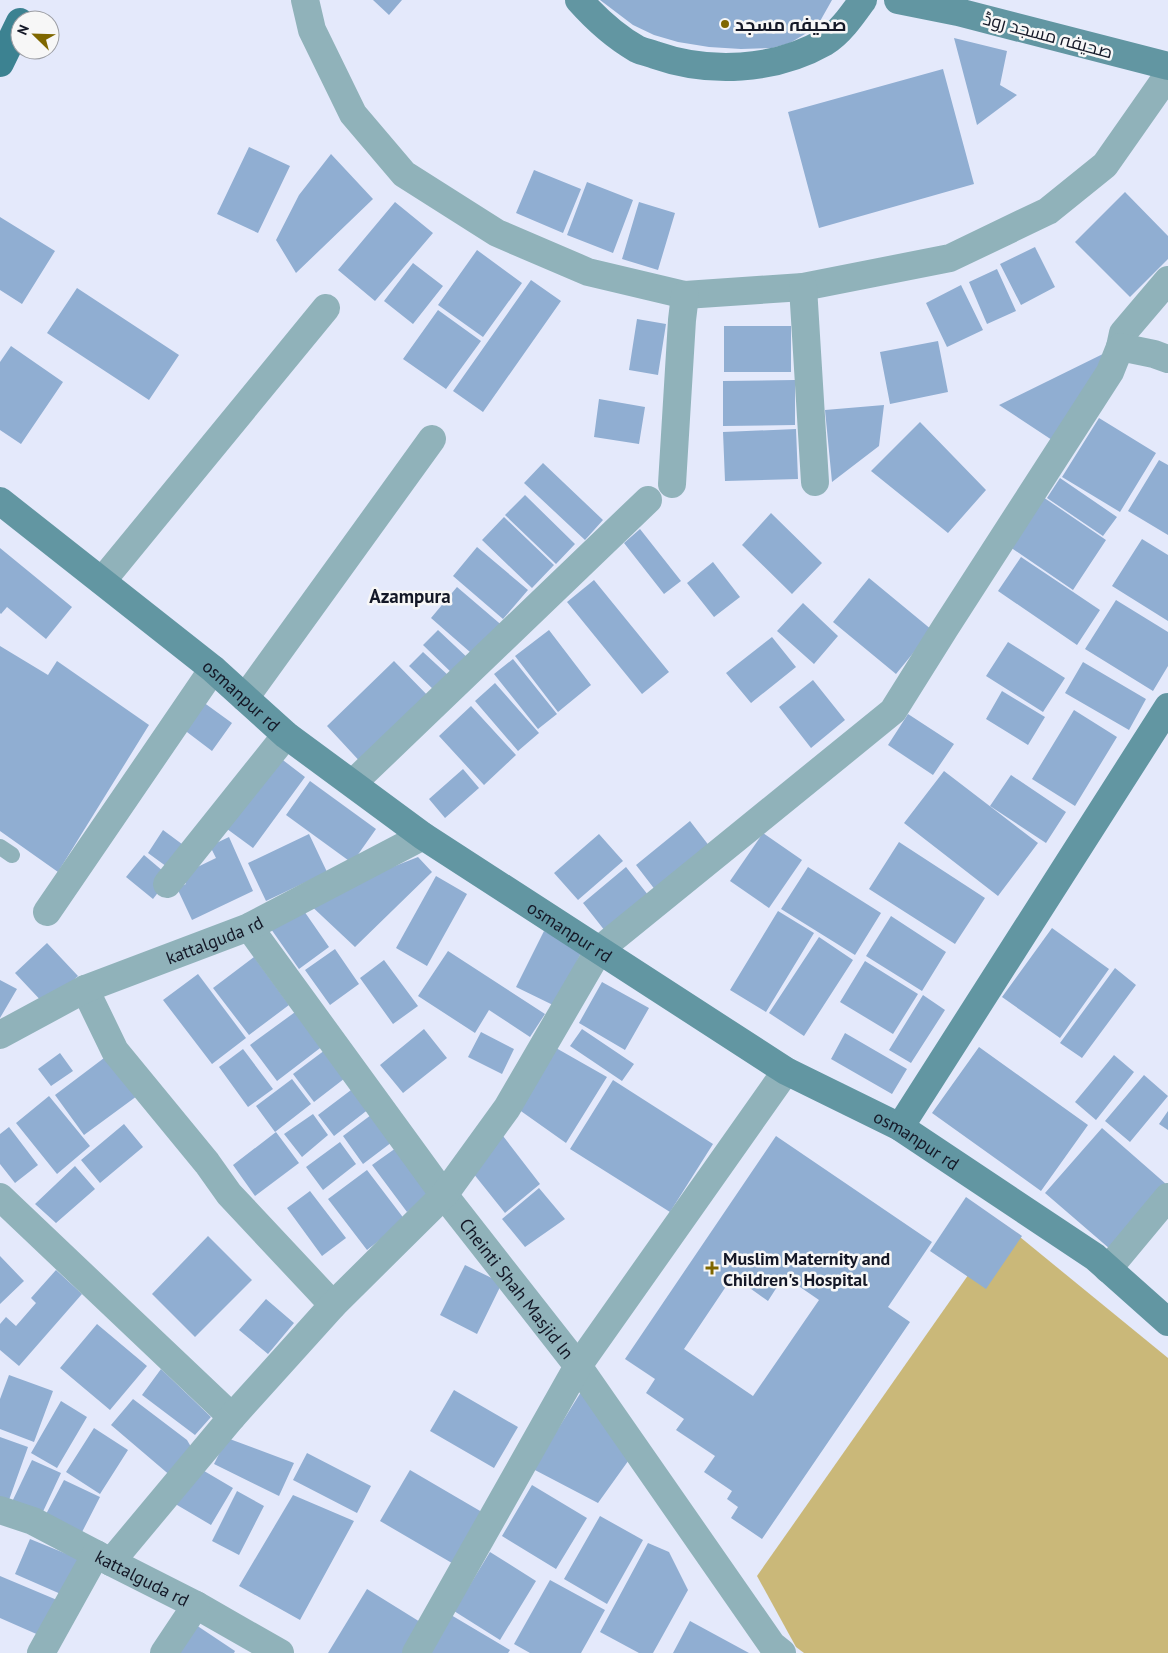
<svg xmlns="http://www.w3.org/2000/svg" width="1168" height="1653" font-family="'PT Sans',Cairo,sans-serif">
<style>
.green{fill:#cab879}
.building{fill:#90aed2;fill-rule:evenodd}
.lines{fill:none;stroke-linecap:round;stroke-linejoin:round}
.lane{stroke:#90b2ba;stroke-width:16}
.street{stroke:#90b2ba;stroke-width:28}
.secondary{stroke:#6296a2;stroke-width:28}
.primary{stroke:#3c8291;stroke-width:28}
.poi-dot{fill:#7f6700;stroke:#f7f7f7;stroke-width:2}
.labels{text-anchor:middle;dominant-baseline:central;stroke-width:5;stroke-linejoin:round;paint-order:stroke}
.poi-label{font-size:18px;font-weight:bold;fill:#141827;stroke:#f7f7f7;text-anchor:start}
.street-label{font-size:18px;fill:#141827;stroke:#f7f7f7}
.neighbourhood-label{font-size:19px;font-weight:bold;fill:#141827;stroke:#f7f7f7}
</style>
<rect width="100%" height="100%" fill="#e4e9fb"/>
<path class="green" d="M1004 1224 1168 1358V1653H804L796 1647 757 1576Z"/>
<path class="building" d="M373 0H402L389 15Z
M600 0H832L819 23 805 34 790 43 772 48 741 49 709 47 678 42 654 35 633 25Z
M954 38 1007 51 1000 85 1017 95 977 125Z
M943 69 974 184 819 228 788 112Z
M249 147 290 166 258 233 217 214Z
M331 154 373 199 296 273 276 240 299 195Z
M534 170 581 189 563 233 516 213Z
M587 182 633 200 613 253 567 235Z
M1125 192 1168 236V259L1130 297 1075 242Z
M395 202 433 233 375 301 338 270Z
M639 202 675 213 658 270 622 259Z
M0 217 55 251 22 304 0 290Z
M1035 247 1055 287 1021 305 1000 264Z
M477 250 522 283 483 337 438 305Z
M413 263 443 286 413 324 384 301Z
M997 269 1016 311 987 324 969 282Z
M531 280 561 301 483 412 453 391Z
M961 285 983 330 947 347 926 303Z
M77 288 179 355 149 400 47 333Z
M438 310 481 341 446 389 403 359Z
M637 319 666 324 658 375 629 370Z
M724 326H791V372H724Z
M938 341 948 392 890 404 880 352Z
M11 346 63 382 21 444 0 430V362Z
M1111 350 1052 440 999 405Z
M795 380V425L723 426V381Z
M599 399 645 407 639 444 594 437Z
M884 405 879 446 832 482 825 410Z
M1099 418 1156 453 1120 512 1062 477Z
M920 422 986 490 948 533 871 471Z
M796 429 798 479 725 481 723 432Z
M1159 460 1168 465V535L1128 511Z
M543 463 603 520 585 540 524 483Z
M1060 478 1117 517 1103 536 1047 498Z
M525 495 575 544 556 564 505 515Z
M1043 497 1106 540 1073 590 1010 547Z
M771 513 822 563 792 594 742 545Z
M504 517 554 565 532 588 482 540Z
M640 529 681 581 664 594 624 543Z
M1142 539 1168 555V621L1112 586Z
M477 547 528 590 503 619 453 576Z
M0 548 72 607 46 639 7 607 1 614 0 613Z
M1021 557 1100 610 1077 645 998 591Z
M713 562 740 597 714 617 687 583Z
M869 578 932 630 896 674 833 622Z
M594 580 669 672 642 694 567 602Z
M457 587 505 628 478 659 431 618Z
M1116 600 1168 632V666L1153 691 1085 649Z
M803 603 838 636 814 664 777 631Z
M438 630 471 661 456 677 423 645Z
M549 630 591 685 558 712 515 656Z
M772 637 796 667 751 703 726 673Z
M1008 642 1065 678 1043 712 986 676Z
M0 646 48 675 57 661 149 725 58 872 0 831Z
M423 652 449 676 435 691 409 666Z
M513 659 557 714 538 729 494 674Z
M394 661 433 701 365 767 327 726Z
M1083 662 1146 699 1129 730 1065 693Z
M813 680 845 720 811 748 779 707Z
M495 683 539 733 518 751 475 701Z
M1002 691 1045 717 1028 745 986 719Z
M203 702 232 723 212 751 183 729Z
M471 706 516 755 484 785 439 736Z
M1074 710 1117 737 1075 806 1032 779Z
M908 714 954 744 933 775 888 745Z
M275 754 305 777 253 848 223 826Z
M463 769 479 788 445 818 429 799Z
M944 771 1038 843 998 896 904 823Z
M1011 775 1066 812 1046 843 990 806Z
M310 781 376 829 352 863 286 815Z
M690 821 710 847 656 891 636 865Z
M163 830 190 850 174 872 148 853Z
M763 833 802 860 769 908 730 881Z
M309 834 327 872 266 901 248 863Z
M599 834 623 861 578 900 554 873Z
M229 837 253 891 192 920 177 888 186 884 181 875 216 858 210 846Z
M899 842 985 898 955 944 869 889Z
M144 855 170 877 153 899 126 877Z
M418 857 432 872 355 947 306 901Z
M626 867 652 900 609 936 583 903Z
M808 867 881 913 855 955 781 909Z
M436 876 467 894 427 966 396 948Z
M304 911 329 947 299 969 271 929Z
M778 911 814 933 766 1012 730 990Z
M891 916 946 952 922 991 866 956Z
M1052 928 1109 969 1060 1038 1002 997Z
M544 931 582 951 555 1006 516 987Z
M819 937 853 960 804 1036 769 1013Z
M47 943 78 976 46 1006 15 973Z
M335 949 359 984 330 1005 305 970Z
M448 951 545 1014 530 1037 489 1010 475 1033 418 996Z
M254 957 289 1005 249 1035 213 988Z
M384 960 418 1006 393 1024 360 978Z
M865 961 918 994 893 1034 840 1002Z
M1115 968 1136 985 1082 1058 1060 1043Z
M198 974 246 1038 212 1064 163 1000Z
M0 980 17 989 0 1018Z
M602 982 649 1008 625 1050 579 1023Z
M923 995 945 1010 911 1063 889 1050Z
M302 1007 328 1042 277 1081 250 1045Z
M424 1029 447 1058 403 1093 380 1065Z
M582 1029 634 1064 622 1081 570 1046Z
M481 1032 514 1049 502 1074 468 1057Z
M845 1033 907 1069 892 1094 831 1059Z
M329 1047 349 1075 314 1102 293 1074Z
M979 1047 1088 1125 1041 1191 932 1113Z
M556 1048 607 1077 566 1143 518 1109Z
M243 1049 273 1089 248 1107 219 1067Z
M60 1053 73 1071 51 1086 38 1069Z
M108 1055 137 1096 84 1135 55 1095Z
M1114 1055 1134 1072 1096 1120 1075 1102Z
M1144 1075 1168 1096 1130 1142 1105 1121Z
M292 1079 311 1104 275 1132 256 1106Z
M613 1080 713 1144 670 1212 570 1149Z
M359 1084 374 1105 334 1136 318 1115Z
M49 1096 90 1146 57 1174 16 1123Z
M1168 1111V1130L1159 1124Z
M375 1112 396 1139 363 1164 343 1136Z
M313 1114 328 1135 302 1157 284 1134Z
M124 1124 143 1147 100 1183 81 1160Z
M9 1127 38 1165 15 1183 0 1164V1134Z
M1102 1128 1166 1184 1110 1249 1045 1193Z
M276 1132 299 1163 255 1196 233 1165Z
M500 1132 540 1184 505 1213 469 1168Z
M776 1136 932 1242 888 1307 910 1322 762 1539 731 1518 738 1507 727 1499 732 1491 704 1472 715 1456 676 1430 684 1419 646 1393 655 1379 625 1359ZM733 1276 768 1301 784 1276 819 1300 753 1396 684 1349Z
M340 1142 356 1164 323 1190 306 1167Z
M396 1148 431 1194 407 1212 372 1165Z
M75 1166 95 1189 56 1223 35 1204Z
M367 1170 405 1220 367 1250 328 1199Z
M539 1188 565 1219 525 1247 502 1219Z
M310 1191 346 1238 322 1256 287 1208Z
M966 1197 1022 1236 986 1289 930 1251Z
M208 1236 252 1280 195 1337 152 1294Z
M0 1256 24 1281 0 1304Z
M465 1265 502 1283 477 1334 440 1315Z
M56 1270 82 1294 19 1366 0 1350V1324L6 1317 16 1326 36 1303 31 1298Z
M266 1299 294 1323 268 1354 239 1330Z
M97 1324 147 1366 110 1410 60 1368Z
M161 1369 211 1417 195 1435 142 1395Z
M9 1375 53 1391 34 1442 0 1429V1399Z
M454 1390 518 1427 494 1468 430 1431Z
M581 1392 631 1457 598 1503 533 1469Z
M133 1399 187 1440 194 1452 172 1477 111 1425Z
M61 1401 87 1417 57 1468 31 1453Z
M94 1428 128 1450 100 1494 66 1472Z
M0 1437 28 1447 9 1500 0 1497Z
M227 1438 294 1463 279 1496 214 1464Z
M307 1453 371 1486 357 1513 293 1480Z
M32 1460 61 1473 40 1518 11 1504Z
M194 1465 233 1488 211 1525 172 1502Z
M410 1470 487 1515 457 1566 380 1521Z
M64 1480 100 1497 81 1534 45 1516Z
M532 1485 587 1518 556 1569 502 1536Z
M237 1491 264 1506 239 1555 212 1541Z
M293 1495 354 1521 300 1620 239 1586Z
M600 1516 643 1540 607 1604 564 1579Z
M30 1539 79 1559 63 1595 15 1574Z
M648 1543 669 1552 688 1590 653 1653H639L600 1632Z
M490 1552 536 1581 500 1640 454 1611Z
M0 1576 57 1600 41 1636 0 1618Z
M550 1580 605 1610 581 1653H530L514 1644Z
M367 1589 425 1625 408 1653H328Z
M451 1615 510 1650 508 1653H428Z
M690 1621 749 1653H673Z
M196 1625 235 1651 234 1653H178Z"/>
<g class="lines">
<path class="lane" d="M0 847 12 855"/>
<g class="street">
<path d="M305 0 312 30 353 114 404 174 497 233 588 272 685 295 803 287 950 258 1048 211 1105 165 1168 75"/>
<path d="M803 287 815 482"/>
<path d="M1120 347 1123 333 1168 280"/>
<path d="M672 484 682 320 685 295"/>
<path d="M102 581 326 308"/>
<path d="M245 698 432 439"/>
<path d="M353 783 648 500"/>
<path d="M167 884 286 735"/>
<path d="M47 912 213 669"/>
<path id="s1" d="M249 927 444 1195 578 1366 772 1645 782 1653"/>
<path d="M85 989 115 1051 207 1163 229 1194 333 1305"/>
<path id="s2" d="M0 1035 85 989 249 927 423 836"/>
<path d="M0 1197 232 1417"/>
<path d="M1108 1269 1168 1197"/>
<path id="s3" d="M0 1510 33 1521 111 1562 196 1605 280 1653"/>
<path d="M111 1562 232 1417 333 1305 444 1195 507 1108 599 950 893 711 945 628 1110 372 1120 347 1154 354 1168 359"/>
<path d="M41 1653 96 1554"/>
<path d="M164 1653 196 1605"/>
<path d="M416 1653 578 1366 786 1071"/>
</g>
<g class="secondary">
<path d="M579 0C595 18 616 37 637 49 643 52 650 53 655 55 709 74 774 71 825 42 840 33 853 14 863 0"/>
<path d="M898 0 958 12 1168 66"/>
<path id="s4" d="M0 501 213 669 286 735 423 836 786 1071 900 1127 1095 1257 1168 1322"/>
<path d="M900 1127 1168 707"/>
</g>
<path class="primary" d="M0 63 20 22"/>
</g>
<g class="poi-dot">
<circle cx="725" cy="24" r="5"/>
<path d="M709.5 1260.5h5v5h5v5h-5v5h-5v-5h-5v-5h5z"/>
</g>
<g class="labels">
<g class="poi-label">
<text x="735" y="24">صحیفہ مسجد</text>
<text x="723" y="1258">Muslim Maternity and<tspan x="723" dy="21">Children's Hospital</tspan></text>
</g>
<g class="street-label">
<text transform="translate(1048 35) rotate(15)">صحیفہ مسجد روڈ</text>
<text stroke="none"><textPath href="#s4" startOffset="310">osmanpur rd</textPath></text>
<text stroke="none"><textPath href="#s4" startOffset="715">osmanpur rd</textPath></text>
<text stroke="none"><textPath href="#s2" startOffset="235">kattalguda rd</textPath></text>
<text stroke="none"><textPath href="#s4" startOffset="1120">osmanpur rd</textPath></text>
<text stroke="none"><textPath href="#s1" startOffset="450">Cheinti Shah Masjid ln</textPath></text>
<text stroke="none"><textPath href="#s3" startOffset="158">kattalguda rd</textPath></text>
</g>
<g class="neighbourhood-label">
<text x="410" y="596">Azampura</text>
</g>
</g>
<g transform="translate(35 35) rotate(293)"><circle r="24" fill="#f7f7f7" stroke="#9c9ea4"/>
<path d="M0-4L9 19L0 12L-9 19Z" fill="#7f6700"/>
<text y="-8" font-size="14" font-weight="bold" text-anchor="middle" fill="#141827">N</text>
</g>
</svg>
